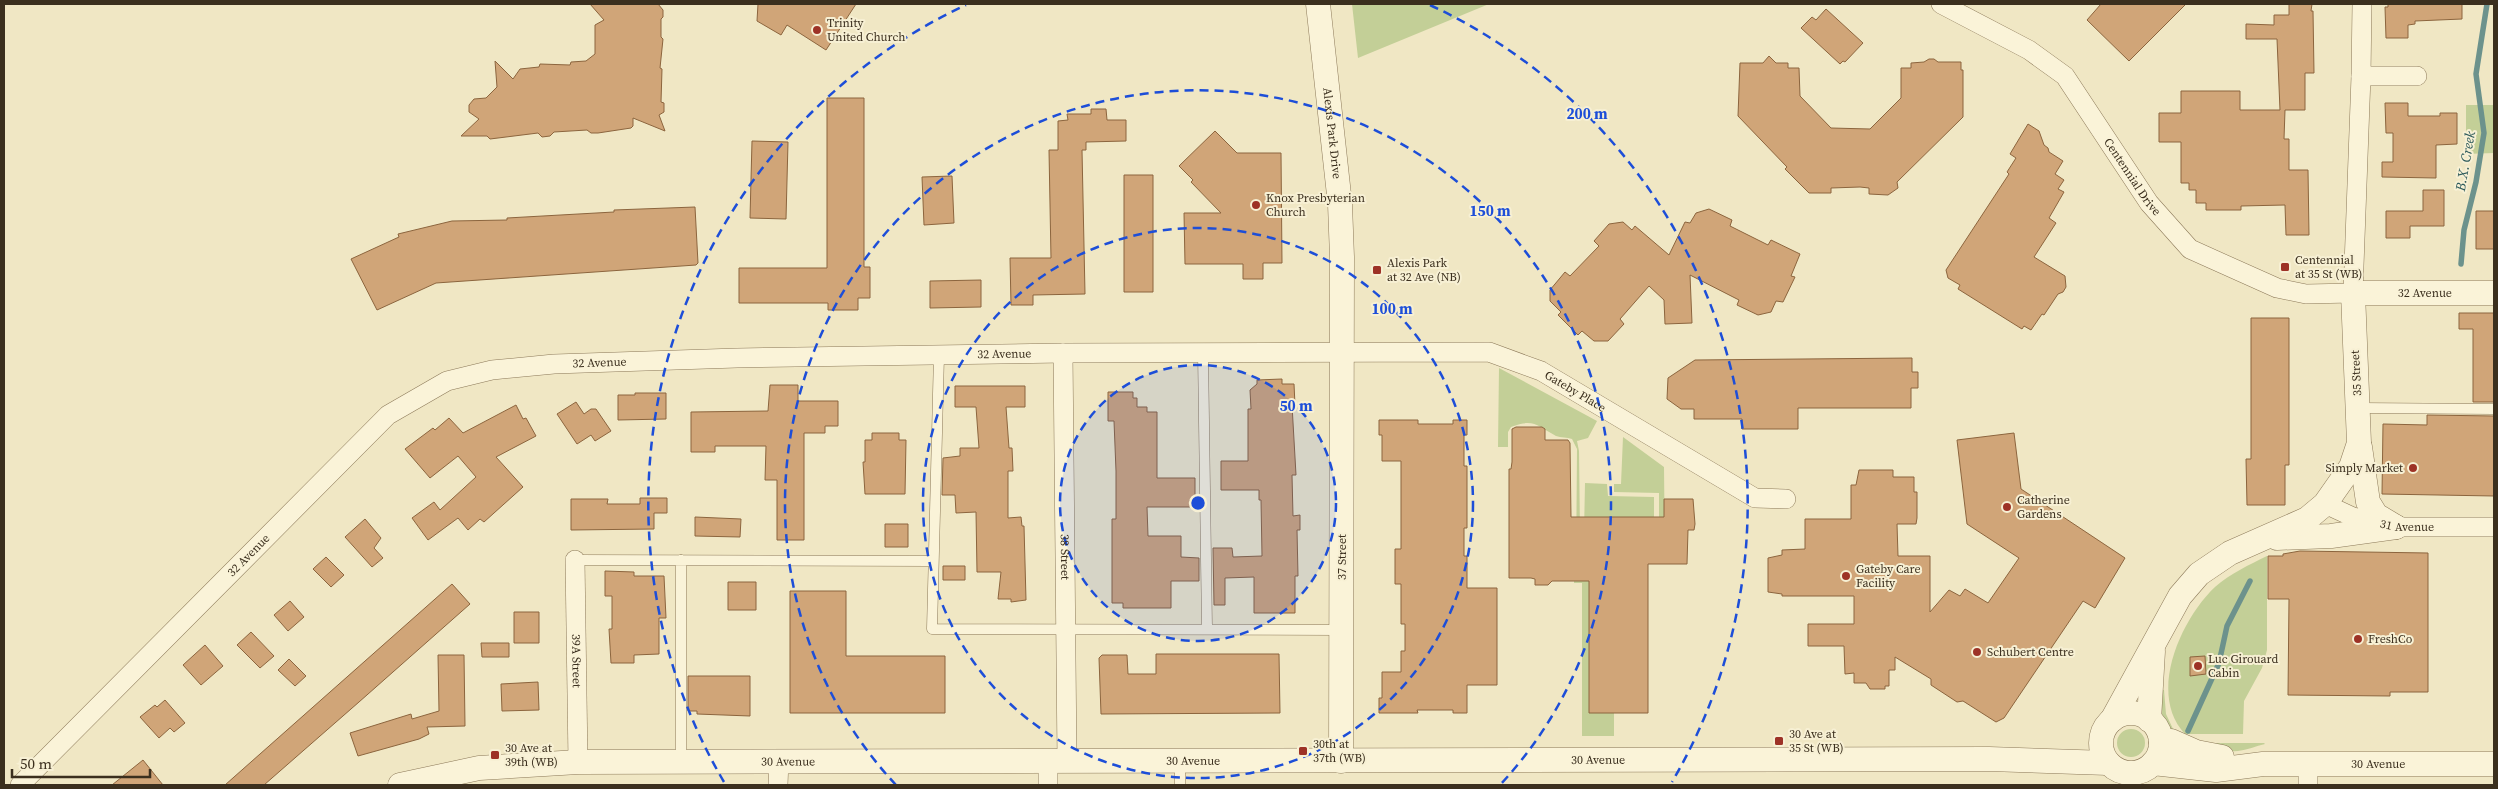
<svg xmlns="http://www.w3.org/2000/svg" width="2498" height="789" font-family="'Source Serif 4',serif">
<style>
.green{fill:#c3cf97}
.lines{fill:none;stroke-linecap:round;stroke-linejoin:round}
.stream{stroke:#6c928c;stroke-width:5.5}
.building{fill:#d0a578;stroke:#8c653e}
.service-casing{stroke:#8c7959;stroke-width:11}
.minor-casing{stroke:#8c7959;stroke-width:20}
.tertiary-casing{stroke:#8c7959;stroke-width:25}
.service{stroke:#faf3d8;stroke-width:10}
.minor{stroke:#faf3d8;stroke-width:19}
.tertiary{stroke:#faf3d8;stroke-width:24}
.ring{fill:none;stroke:#1d4ed8;stroke-width:2.5;stroke-dasharray:9 6}
.poi-dot{fill:#9d3226;stroke:#f7f0d4;stroke-width:2}
.labels{text-anchor:middle;dominant-baseline:central;stroke-width:4;stroke-linejoin:round;paint-order:stroke}
.poi-label{font-size:12px;fill:#3b2f1e;stroke:#f7f0d4;text-anchor:start}
.street-label{font-size:12px;fill:#3b2f1e;stroke:#f7f0d4}
.water-label{font-size:14px;font-style:italic;fill:#2d5a5b;stroke:#f7f0d4}
.centre{fill:#1d4ed8;stroke:#f7f0d4;stroke-width:2.5}
.ring-label{font-size:15px;text-anchor:middle;font-weight:bold;fill:#1d4ed8;stroke:#f7f0d4;stroke-width:4;stroke-linejoin:round;paint-order:stroke}
</style>
<rect width="100%" height="100%" fill="#f0e7c4"/>
<path class="green" d="M1352 4H1489L1358 58Z
M2466 105H2494V153L2466 154Z
M1499 368 1597 421 1588 438 1577 441 1579 451 1580 533H1584L1585 483 1607 484 1608 496 1654 497V517H1589L1614 713V736H1582V583H1574V574L1576 573 1577 449 1572 439C1567 437 1561 438 1556 436 1537 426 1534 418 1511 427L1508 432V447H1498Z
M1623 437 1664 467 1665 563H1659V493L1614 492V484H1621Z
M2267 556V650L2262 668 2244 701 2243 734H2185C2147 694 2181 619 2215 587 2231 573 2249 565 2267 556Z
M2158 689 2164 690 2166 714 2173 729 2183 740 2199 743H2264L2265 744C2256 746 2247 750 2238 751 2196 753 2156 739 2158 689Z
M2117 743a14 14 0 1 1 28 0a14 14 0 1 1-28 0Z"/>
<g class="lines">
<path class="stream" d="M2461 264 2464 230 2476 182 2484 133 2476 74 2487 4
M2188 731 2219 663 2227 626 2250 581"/>
</g>
<path class="building" d="M590 4H658L663 10V17L661 19V37L663 39 660 68 662 69 661 102 664 103V112L659 115 665 131 633 118V126L631 128 598 133H591L587 130 554 132 550 136 542 137 538 133 490 139 487 136H461L479 119 469 112V105L474 99 486 98 497 87 495 61 513 79 520 69 539 67 540 64 570 65 571 62 586 61 595 54V25L604 20Z
M758 4H856L826 50 787 25 781 35 757 21Z
M2101 4H2186L2129 61 2087 20Z
M2289 4H2312L2311 11H2313L2314 73H2305V110H2285L2284 139H2289V170H2308L2309 235H2286L2285 205 2241 206V210H2206V203H2196V190H2189V183H2181V142H2159V113H2181V91H2240V110H2280L2277 39H2246V24L2274 25V15H2289Z
M2388 4H2462V19L2415 21V24L2408 25V38H2386L2385 7H2388Z
M1826 9 1863 43 1845 62 1843 61 1840 64 1801 28 1812 17 1816 20Z
M1769 56 1776 63H1788V68H1799L1800 96 1831 128 1870 129 1901 98V68H1911V63L1924 62 1929 59H1934L1938 62H1961V70H1963V117L1897 182 1898 188 1888 195 1869 194V188L1860 187 1831 188V193H1809L1785 169 1787 167 1738 116 1740 63H1763Z
M827 98H864V267H870V298H858V310H828V303H739V268H827Z
M2385 103H2408V116H2440V113H2457V144L2436 145V178L2382 177V162H2393V133H2386Z
M1091 109H1106L1107 120H1126V141L1086 142V150H1082L1085 294 1033 295V305H1011L1010 258H1051L1049 150H1058V121L1068 120 1067 114H1091Z
M2028 124 2039 131 2044 145 2048 148 2049 152 2063 161 2055 174 2064 180 2058 189 2064 192 2049 218 2056 223 2034 257 2065 276 2066 287 2063 292 2058 294 2044 315 2042 314 2031 330 2024 326 2022 329 1958 289 1960 285 1948 278 1946 270 2009 174 2007 172 2016 158 2010 154Z
M1215 131 1237 153H1281L1282 263H1263V279H1243V264H1185L1184 213H1221L1191 182 1193 180 1179 166Z
M752 141 788 142 786 219 750 218Z
M1124 175H1153V292H1124Z
M952 176 954 223 924 225 922 177Z
M2423 190H2444V226H2410V238H2386V211H2423Z
M695 207 698 263 696 265 436 283 377 310 351 259 399 237 398 234 452 221 507 220V218L614 212V210Z
M1709 209 1732 220 1730 226 1768 245 1771 240 1800 254 1791 276 1795 277 1783 302 1776 301 1771 312 1758 315 1737 305 1739 300 1690 275 1692 323 1665 324 1664 300 1649 286 1620 319 1624 324 1608 341H1594L1582 331 1578 335 1558 315 1561 312 1550 301V290L1565 272 1570 276 1599 246 1594 241 1609 224 1623 222 1632 230 1635 226 1669 255 1685 222 1690 223 1696 213Z
M2476 211H2494V249H2476Z
M981 280V307L930 308V281Z
M2459 313H2494V402H2473V329H2459Z
M2251 318H2289V465H2285V505H2247L2246 459H2251Z
M1912 358V372H1918V388H1911V408H1798V429H1742V419H1694V409H1681L1667 399 1668 378 1695 360Z
M1282 379V384H1294L1295 405H1292L1296 475H1292L1293 516 1300 515V530H1297L1298 576H1295V613H1254V577L1225 578V605H1214L1213 548H1232L1233 557 1262 556 1261 500H1259V490H1221V461H1248V409H1251L1250 390 1257 384V380Z
M770 385H798V401H838V426H825V433H804V540H777V480H765L766 446H715V452H691V412L768 411Z
M955 386H1025V407H1006L1009 448H1012L1013 471H1008V518L1021 517 1022 526H1024L1026 600 1011 602V599H998L1001 572H977L976 512 956 513 955 495H942L943 458 960 456V448H979L976 407H955Z
M1108 392H1133V398H1137V407H1147V412H1157V478H1195V500H1190V507H1147L1148 536H1181V557L1199 558V581H1171V608H1123V603H1112V519H1116V471L1114 421H1108Z
M635 393H666V419L618 420V395H635Z
M576 402 584 414 591 409H596L611 431 595 441 591 435 577 444 557 414Z
M516 405 523 419 526 418 536 436 496 457 523 487 484 522 480 519 468 530 458 518 428 540 412 518 434 502 440 510 476 477 458 456 430 478 405 449 433 428 435 430 449 418 463 433Z
M2427 415 2494 416V496L2382 494 2383 424 2427 425Z
M1379 420H1418V424H1453V420H1467V435H1464V466H1467V528H1464V556H1467V588H1497V685H1467V713H1453V710H1417L1418 713H1379V698H1382V672H1401V651H1405V624H1401V584H1395V549H1401V461H1382V435H1379Z
M1516 427H1542L1545 429V440H1568L1570 443 1571 517H1664V499H1693L1695 524 1694 530H1688L1687 564H1648V713H1589V581H1552L1548 585H1535V579L1531 578H1509V469H1511L1512 462V429Z
M872 433H899V440H906L905 494H865L863 462H865V440H872Z
M2014 433 2021 489 2125 558 2095 608 2083 601 2004 718 1996 722 1963 701 1957 702 1931 685V679L1895 657V670H1889V686H1885V689H1870L1866 683H1854V673L1845 674 1844 646H1808V624H1854V596H1782V594L1768 592V558L1782 555V550L1805 549V519H1851V485H1856L1859 470H1893V477H1914V492H1917V518L1916 524H1897L1898 556H1930V612L1949 590 1960 596 1965 589 1988 603 2019 558 1967 524 1957 440Z
M640 498H667V513H654V529L571 530V499H608L607 504H640Z
M695 517 741 519 740 537 695 536Z
M365 519 381 538 374 548 383 558 372 567 345 537Z
M885 524H908V547H885Z
M2300 551 2428 553V692H2390V696L2288 695 2289 599H2268V556H2283V554Z
M326 557 344 575 331 587 313 569Z
M943 566H965V580H943Z
M605 571 634 572V576H664L666 618H659V654L634 655V663H611L609 629H612V596H605Z
M728 582H756V610H728Z
M452 584 470 604 359 702 264 785H225Z
M790 591H846V656H945V713H790Z
M290 601 304 617 288 631 274 615Z
M514 612H539V643H514Z
M251 632 274 656 260 668 237 645Z
M481 643H509V657H482Z
M205 645 223 666 201 685 183 665Z
M1156 654H1279L1280 713 1101 714 1099 658 1102 655H1127L1128 674H1156Z
M438 655H464L465 726 427 727 429 734 419 739 358 756 350 733 411 714 412 719 439 711Z
M2205 656 2206 674 2190 676V657Z
M289 659 306 676 295 686 278 670Z
M688 676H750V716L697 714V711H688Z
M538 682 539 710 502 711 501 684Z
M165 700 185 723 174 732 170 728 159 738 140 717 155 705 157 707Z
M143 760 163 785H112Z"/>
<g class="lines">
<defs>
<path id="service" d="M1203 353 1207 628
M939 355 932 629 1341 630
M2358 408 2494 409
M575 560 933 561
M681 560V762
M1180 761V785"/>
<g id="minor">
<path id="s1" d="M1941 4 2029 50 2065 76 2149 203 2190 249 2277 288 2306 294 2353 293 2361 76 2362 4"/>
<path d="M2361 76H2417"/>
<path id="s2" d="M1063 353 1067 760"/>
<path id="s3" d="M2325 504 2353 517 2396 527H2494"/>
<path id="s4" d="M575 560 578 762"/>
<path d="M2308 764V785"/>
<path id="s5" d="M20 785 388 415 447 381 492 370 554 364 737 358 1063 353 1489 352 1541 371 1755 498 1786 499"/>
<path d="M778 785 779 760"/>
<path d="M1048 785V759"/>
</g>
<g id="tertiary">
<path id="s6" d="M1318 4 1340 204 1342 257 1341 761"/>
<path d="M2360 447 2368 502 2376 515 2396 527"/>
<path d="M2277 538 2331 536 2396 527"/>
<circle cx="2131" cy="743" r="30"/>
<path id="s7" d="M2112 720 2180 596 2199 574 2230 553 2307 519 2325 504 2351 467 2359 443 2353 293H2494"/>
<path d="M2149 720 2153 651"/>
<path d="M2161 742 2171 741 2196 752 2222 757"/>
<path id="s8" d="M2153 763 2216 770 2263 764H2494"/>
<path id="s9" d="M400 785 479 768 578 762 1989 759 2108 763"/>
</g>
</defs>
<use href="#service" class="service-casing"/>
<use href="#minor" class="minor-casing"/>
<use href="#tertiary" class="tertiary-casing"/>
<use href="#service" class="service"/>
<use href="#minor" class="minor"/>
<use href="#tertiary" class="tertiary"/>
</g>
<circle cx="1198" cy="503" r="138" fill="#1d4ed8" fill-opacity=".12"/>
<g class="ring">
<circle cx="1198" cy="503" r="138"/>
<circle cx="1198" cy="503" r="275"/>
<path d="M896 785A413 413 0 1 1 1500 785"/>
<path d="M724 782A550 550 0 0 1 966 5M1430 5A550 550 0 0 1 1672 782"/>
</g>
<g class="poi-dot">
<circle cx="817" cy="30" r="5"/>
<circle cx="1256" cy="205" r="5"/>
<rect x="2280" y="262" width="10" height="10" rx="2.5"/>
<rect x="1372" y="265" width="10" height="10" rx="2.5"/>
<circle cx="2413" cy="468" r="5"/>
<circle cx="2007" cy="507" r="5"/>
<circle cx="1846" cy="576" r="5"/>
<circle cx="2358" cy="639" r="5"/>
<circle cx="1977" cy="652" r="5"/>
<circle cx="2198" cy="666" r="5"/>
<rect x="1774" y="736" width="10" height="10" rx="2.5"/>
<rect x="1298" y="746" width="10" height="10" rx="2.5"/>
<rect x="490" y="750" width="10" height="10" rx="2.5"/>
</g>
<g class="labels">
<g class="poi-label">
<text x="827" y="23">Trinity<tspan x="827" dy="14">United Church</tspan></text>
<text x="1266" y="198">Knox Presbyterian<tspan x="1266" dy="14">Church</tspan></text>
<text x="2295" y="260">Centennial<tspan x="2295" dy="14">at 35 St (WB)</tspan></text>
<text x="1387" y="263">Alexis Park<tspan x="1387" dy="14">at 32 Ave (NB)</tspan></text>
<text x="2403" y="468" text-anchor="end">Simply Market</text>
<text x="2017" y="500">Catherine<tspan x="2017" dy="14">Gardens</tspan></text>
<text x="1856" y="569">Gateby Care<tspan x="1856" dy="14">Facility</tspan></text>
<text x="2368" y="639">FreshCo</text>
<text x="1987" y="652">Schubert Centre</text>
<text x="2208" y="659">Luc Girouard<tspan x="2208" dy="14">Cabin</tspan></text>
<text x="1789" y="734">30 Ave at<tspan x="1789" dy="14">35 St (WB)</tspan></text>
<text x="1313" y="744">30th at<tspan x="1313" dy="14">37th (WB)</tspan></text>
<text x="505" y="748">30 Ave at<tspan x="505" dy="14">39th (WB)</tspan></text>
</g>
<g class="street-label">
<text stroke="none"><textPath href="#s6" startOffset="130">Alexis Park Drive</textPath></text>
<text stroke="none"><textPath href="#s1" startOffset="265">Centennial Drive</textPath></text>
<text stroke="none"><textPath href="#s7" startOffset="608">32 Avenue</textPath></text>
<text stroke="none"><textPath href="#s5" startOffset="1149">32 Avenue</textPath></text>
<text stroke="none"><textPath href="#s5" startOffset="744">32 Avenue</textPath></text>
<text transform="translate(2356 373) rotate(-93)">35 Street</text>
<text stroke="none"><textPath href="#s5" startOffset="1729">Gateby Place</textPath></text>
<text stroke="none"><textPath href="#s3" startOffset="86">31 Avenue</textPath></text>
<text stroke="none"><textPath href="#s5" startOffset="324">32 Avenue</textPath></text>
<text stroke="none"><textPath href="#s2" startOffset="204">38 Street</textPath></text>
<text transform="translate(1342 557) rotate(-90)">37 Street</text>
<text stroke="none"><textPath href="#s4" startOffset="101">39A Street</textPath></text>
<text stroke="none"><textPath href="#s9" startOffset="390">30 Avenue</textPath></text>
<text stroke="none"><textPath href="#s9" startOffset="795">30 Avenue</textPath></text>
<text stroke="none"><textPath href="#s9" startOffset="1200">30 Avenue</textPath></text>
<text stroke="none"><textPath href="#s8" startOffset="226">30 Avenue</textPath></text>
</g>
<g class="water-label">
<text transform="translate(2465 161) rotate(-80)">B.X. Creek</text>
</g>
</g>
<circle cx="1198" cy="503" r="8" class="centre"/>
<g class="ring-label">
<text x="1587" y="119">200 m</text>
<text x="1490" y="216">150 m</text>
<text x="1392" y="314">100 m</text>
<text x="1296" y="411">50 m</text>
</g>
<rect width="2498" height="789" fill="none" stroke="#3b2f1e" stroke-width="10"/>
<path d="M12 769v8h138v-8" fill="none" stroke="#3b2f1e" stroke-width="2.5"/>
<text x="20" y="769" font-size="15" fill="#3b2f1e" stroke="#f7f0d4" stroke-width="4" paint-order="stroke">50 m</text>
</svg>
